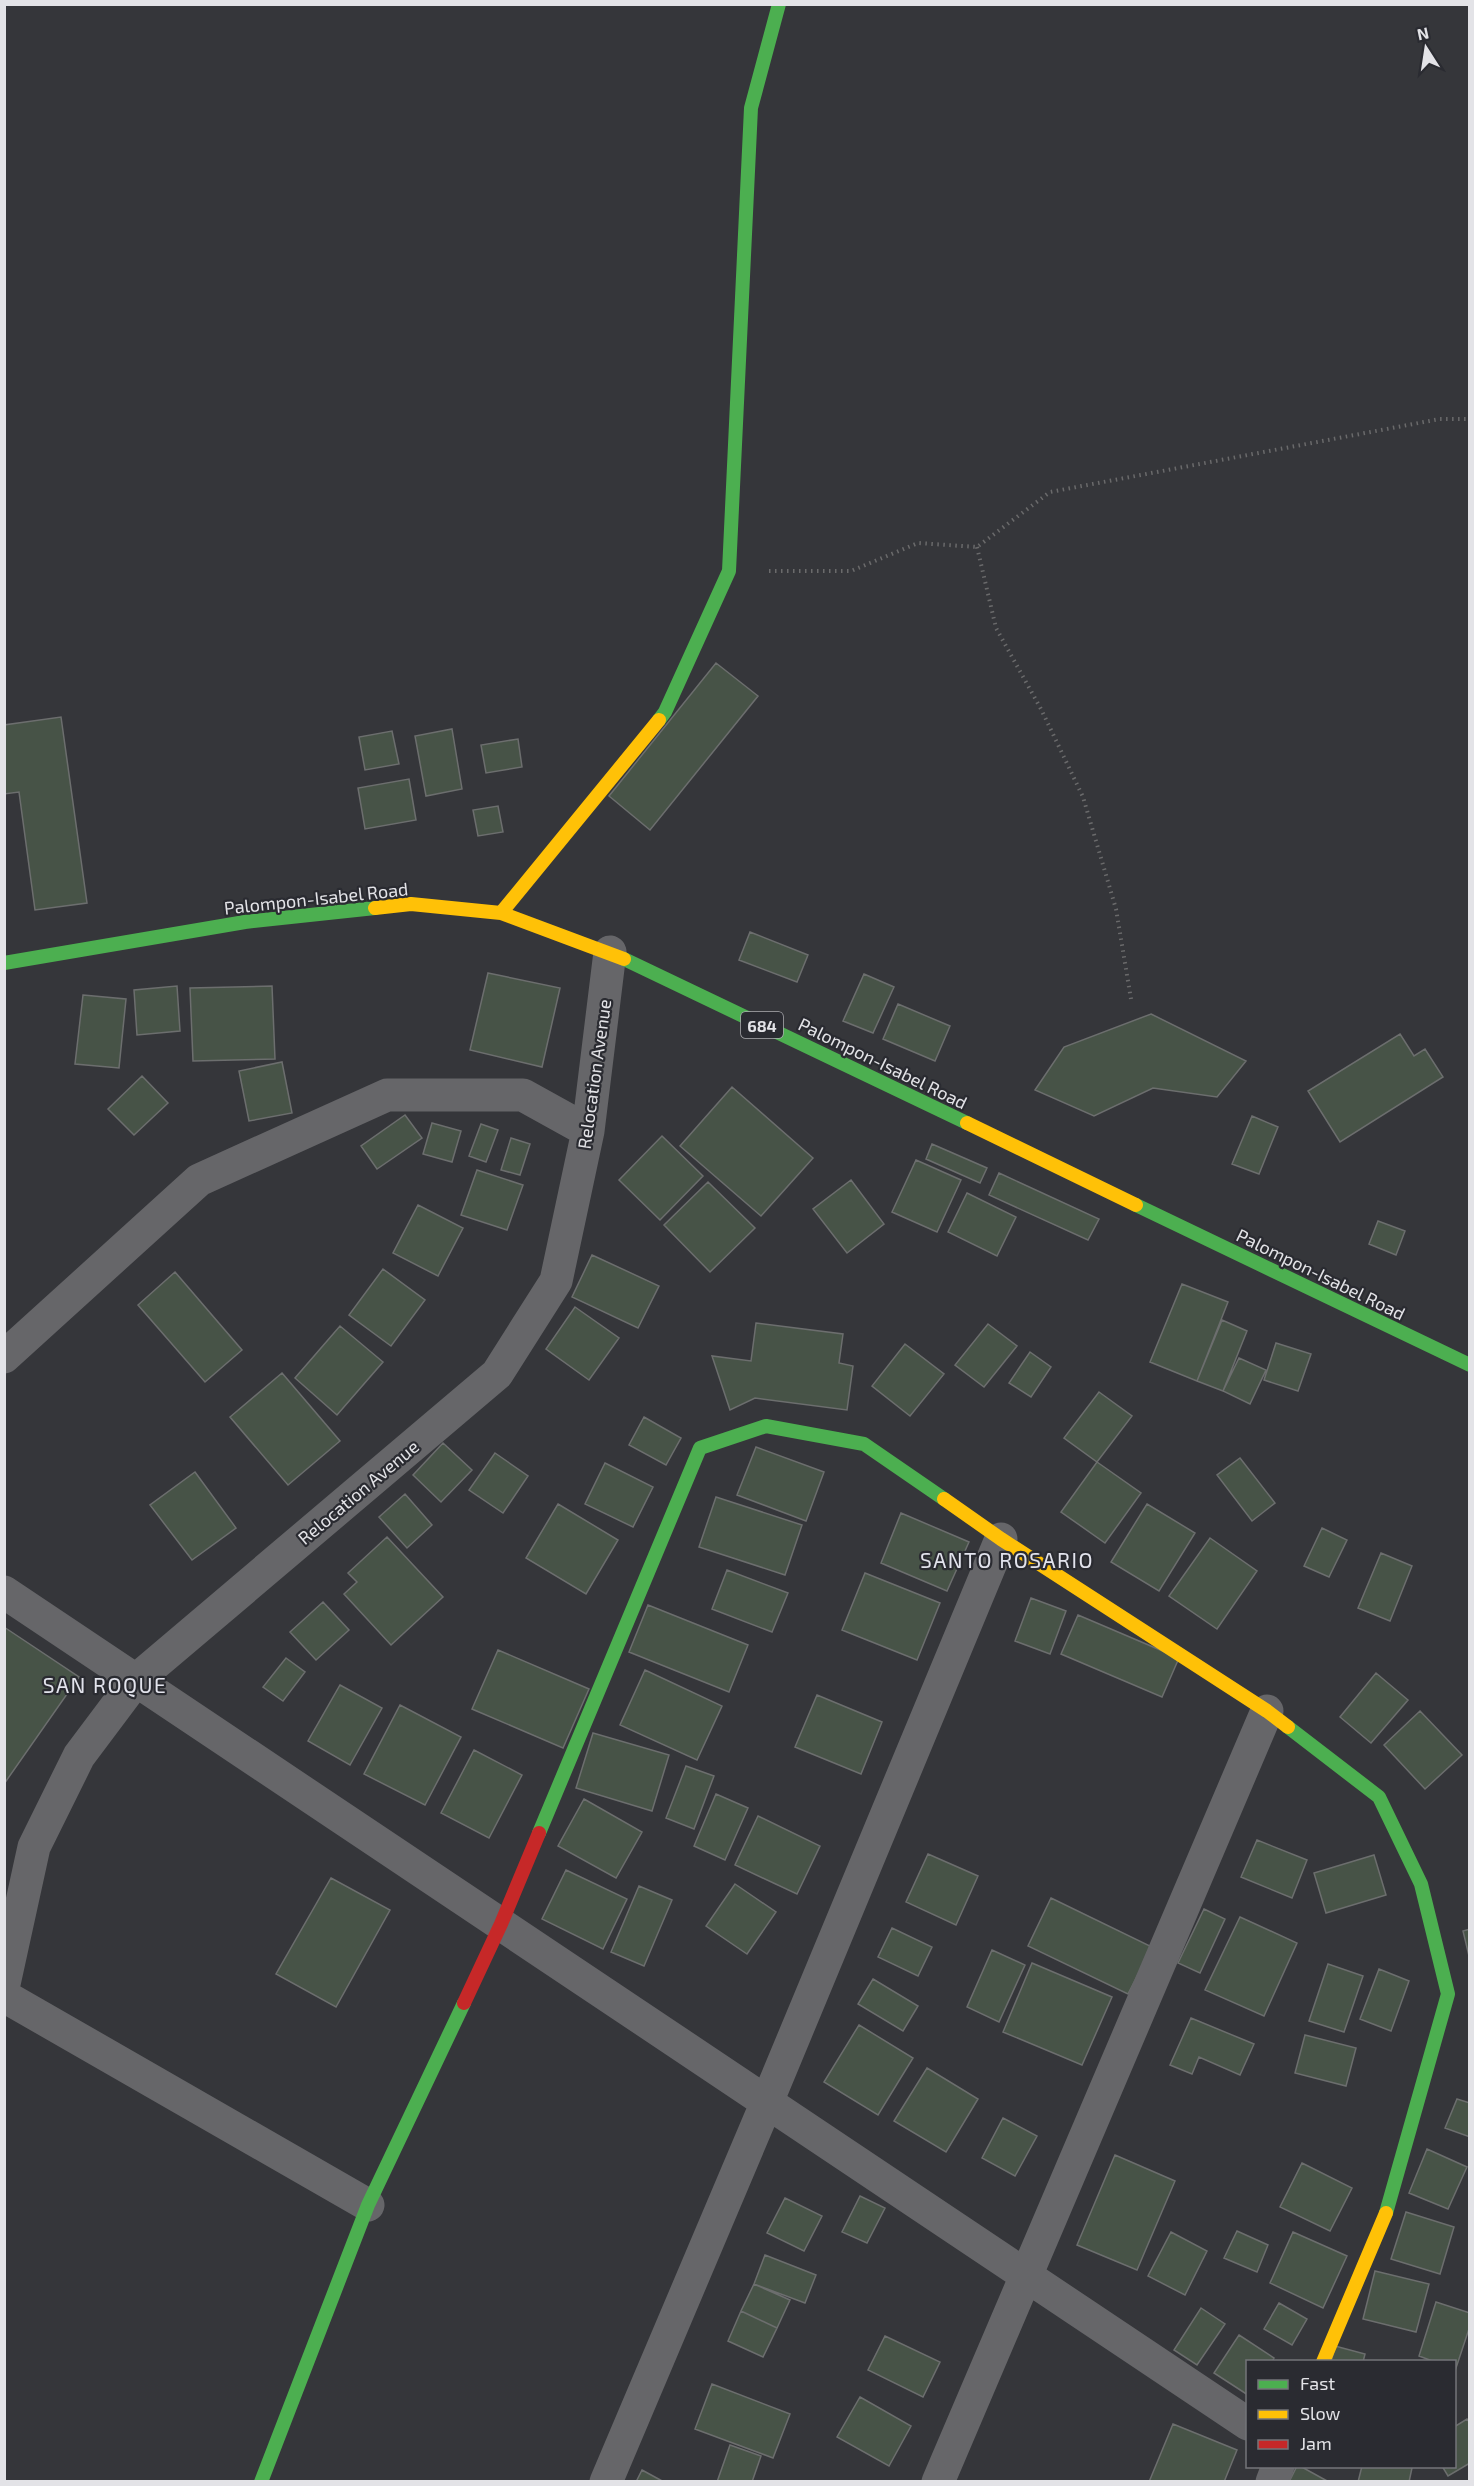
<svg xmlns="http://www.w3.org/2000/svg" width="1474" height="2486" font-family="'Exo 2',sans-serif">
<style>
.building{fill:#475347;stroke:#6c6e6e;stroke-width:1.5}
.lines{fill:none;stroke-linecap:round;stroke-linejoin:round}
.path{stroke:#6a6a6b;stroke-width:4;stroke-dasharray:1.5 4.5;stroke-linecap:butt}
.street{stroke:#666669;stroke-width:33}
.fast{stroke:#4caf50;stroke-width:14}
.slow{stroke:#ffc107;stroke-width:14}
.jam{stroke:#c62828;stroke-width:14}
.labels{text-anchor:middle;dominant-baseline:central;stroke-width:4.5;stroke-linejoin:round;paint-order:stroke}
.shield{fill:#2a2b31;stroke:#acacb0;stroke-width:1.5}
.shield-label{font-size:16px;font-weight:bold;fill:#e3e3e7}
.street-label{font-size:18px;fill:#e3e3e7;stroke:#2a2b31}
.quarter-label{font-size:21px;letter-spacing:1.5px;fill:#e2e3ec;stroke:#2a2b31}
</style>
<rect width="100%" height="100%" fill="#35363a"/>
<path class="building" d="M716 663 758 696 650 830 609 796Z
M61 717 87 903 35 910 19 792 4 794V725Z
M452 729 462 789 426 796 415 736Z
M392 731 399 764 365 770 359 737Z
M518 739 522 767 486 773 481 745Z
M409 779 416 820 365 829 358 788Z
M498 806 503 832 478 836 473 810Z
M750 932 808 955 797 982 739 960Z
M488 973 560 988 542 1067 470 1050Z
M864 974 894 987 873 1033 843 1021Z
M177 986 180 1031 137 1035 134 990Z
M272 986 275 1059 193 1061 190 988Z
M83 995 126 999 119 1068 75 1064Z
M898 1004 950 1026 935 1061 883 1039Z
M1151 1014 1246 1061 1217 1097 1153 1088 1094 1116 1035 1090 1064 1047Z
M1400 1034 1414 1056 1425 1049 1443 1077 1340 1142 1308 1091Z
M282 1062 292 1113 249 1121 239 1071Z
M142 1076 168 1103 134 1135 108 1109Z
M732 1087 813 1158 761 1216 680 1146Z
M405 1115 422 1138 377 1169 361 1146Z
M1252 1116 1278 1127 1259 1174 1232 1164Z
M432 1123 461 1131 452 1162 423 1154Z
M481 1124 498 1130 486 1162 469 1156Z
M662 1136 703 1176 660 1220 619 1180Z
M511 1138 530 1144 520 1175 501 1170Z
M932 1144 987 1168 980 1183 926 1159Z
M916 1160 961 1180 937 1232 892 1212Z
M477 1170 523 1185 507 1230 461 1215Z
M999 1173 1099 1219 1088 1240 989 1195Z
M851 1180 884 1224 847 1253 813 1209Z
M708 1182 755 1228 710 1272 664 1225Z
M967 1193 1016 1217 997 1256 948 1232Z
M418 1205 463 1228 438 1276 393 1253Z
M1378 1221 1405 1231 1396 1255 1369 1244Z
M592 1255 659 1286 638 1328 572 1297Z
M383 1269 425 1300 391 1346 349 1315Z
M175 1272 242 1350 205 1382 138 1305Z
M1182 1284 1228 1302 1197 1381 1150 1362Z
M575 1307 619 1338 589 1380 546 1349Z
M1222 1320 1247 1331 1223 1391 1197 1381Z
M756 1323 843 1334 839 1363 853 1366 847 1410 755 1398 730 1410 712 1356 751 1361Z
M988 1324 1017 1346 984 1387 955 1365Z
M340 1326 383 1362 337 1415 295 1378Z
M1276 1343 1311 1354 1298 1391 1264 1380Z
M905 1344 944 1374 910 1416 872 1386Z
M1030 1352 1051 1367 1031 1397 1009 1383Z
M1239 1358 1266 1370 1250 1404 1223 1391Z
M282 1373 340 1441 288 1485 230 1417Z
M1099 1392 1132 1416 1097 1462 1064 1438Z
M644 1417 681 1438 666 1465 629 1445Z
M443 1443 472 1470 441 1502 413 1475Z
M756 1447 824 1472 806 1521 737 1495Z
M495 1453 528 1476 503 1513 469 1490Z
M1240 1458 1275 1503 1252 1521 1217 1475Z
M1097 1462 1141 1493 1105 1543 1061 1512Z
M605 1463 653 1487 633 1527 585 1504Z
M195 1472 236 1528 192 1560 150 1505Z
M405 1494 432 1525 407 1548 379 1517Z
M716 1497 802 1525 785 1575 699 1547Z
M558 1504 618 1540 586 1594 526 1558Z
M1147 1504 1195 1533 1159 1591 1111 1562Z
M901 1513 969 1542 947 1591 881 1563Z
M1322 1528 1347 1540 1329 1577 1304 1566Z
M387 1537 443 1597 391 1645 344 1594 357 1582 348 1573Z
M1210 1538 1257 1571 1217 1629 1169 1596Z
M1381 1553 1412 1566 1390 1621 1358 1608Z
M727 1570 788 1593 772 1632 712 1609Z
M865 1573 940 1603 917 1660 842 1630Z
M1031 1598 1066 1611 1050 1654 1015 1641Z
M323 1602 349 1630 316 1660 290 1632Z
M648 1605 748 1645 729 1692 629 1652Z
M1078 1615 1179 1658 1162 1697 1061 1654Z
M4 1627 79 1677 4 1784Z
M498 1650 589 1689 563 1748 472 1709Z
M286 1658 305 1672 283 1701 263 1687Z
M645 1670 722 1706 697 1760 620 1725Z
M1376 1673 1408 1700 1371 1743 1340 1717Z
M340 1685 382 1708 350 1765 308 1741Z
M817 1695 882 1722 861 1774 795 1747Z
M400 1705 461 1737 425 1805 364 1774Z
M1420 1711 1462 1755 1425 1789 1384 1745Z
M593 1733 669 1755 652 1811 576 1788Z
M474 1750 522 1775 489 1838 441 1813Z
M686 1766 714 1776 694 1829 666 1818Z
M716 1794 748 1808 725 1860 694 1846Z
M584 1799 642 1832 616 1878 558 1846Z
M758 1816 820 1846 797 1894 735 1865Z
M1257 1840 1307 1860 1292 1898 1241 1877Z
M928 1854 978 1876 956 1925 906 1902Z
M1374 1855 1386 1895 1326 1913 1314 1873Z
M566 1870 627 1899 603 1949 542 1919Z
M331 1878 390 1910 336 2007 276 1974Z
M735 1884 776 1912 747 1954 706 1926Z
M639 1886 672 1900 644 1966 611 1952Z
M1051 1898 1152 1947 1128 1994 1028 1946Z
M1204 1909 1225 1919 1200 1973 1178 1963Z
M1240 1917 1297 1943 1264 2016 1205 1990Z
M892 1928 932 1947 918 1976 878 1957Z
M1470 1929V1960L1463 1931Z
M992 1950 1025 1965 999 2022 967 2007Z
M1032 1963 1112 1997 1082 2065 1003 2032Z
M1328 1964 1363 1976 1344 2032 1309 2021Z
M1379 1969 1409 1981 1391 2031 1360 2019Z
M873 1979 918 2006 903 2031 858 2004Z
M1191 2018 1254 2044 1240 2075 1199 2057 1192 2074 1170 2065Z
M859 2025 913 2058 878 2115 824 2082Z
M1305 2035 1356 2048 1346 2086 1295 2073Z
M927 2068 978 2099 946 2152 894 2121Z
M1457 2099 1470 2103V2137L1445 2128Z
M1003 2118 1037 2136 1015 2176 982 2158Z
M1427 2149 1467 2167 1448 2209 1409 2193Z
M1115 2155 1175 2181 1137 2270 1077 2245Z
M1302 2163 1352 2188 1330 2231 1280 2207Z
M860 2196 885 2208 867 2243 842 2232Z
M785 2198 822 2216 804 2251 767 2233Z
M1406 2212 1454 2227 1440 2274 1391 2259Z
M1237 2231 1268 2245 1257 2272 1224 2258Z
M1171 2232 1207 2251 1185 2295 1148 2276Z
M1293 2232 1347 2256 1323 2308 1270 2283Z
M765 2255 816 2275 805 2303 754 2284Z
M1375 2271 1429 2284 1416 2332 1363 2319Z
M754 2284 790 2300 777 2328 741 2311Z
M1436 2302 1470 2313V2326L1456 2368 1454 2362H1435L1419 2356Z
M1279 2303 1307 2319 1292 2345 1264 2329Z
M1201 2308 1225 2324 1197 2365 1174 2350Z
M741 2311 777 2328 763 2357 728 2341Z
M1239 2335 1274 2358 1272 2362H1248V2395L1214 2373Z
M885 2336 940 2362 923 2397 868 2370Z
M1335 2346 1365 2354 1363 2362H1331Z
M712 2384 790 2414 773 2458 695 2429Z
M860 2397 911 2426 889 2466 837 2437Z
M1467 2419 1470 2423V2463L1448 2476 1442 2466H1454V2427Z
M1173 2424 1237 2450 1224 2482H1149Z
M730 2445 761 2456 752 2482H717Z
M1297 2466H1300L1329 2482H1289Z
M1362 2466H1407L1412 2468 1409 2482H1358Z
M642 2470 664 2482H636Z"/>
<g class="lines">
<path class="path" d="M977 547 996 628 1041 709 1083 797 1116 909 1131 999
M769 571H851L918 543 977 547 1050 492 1440 419H1470"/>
<path class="street" d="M4 1357 199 1180 387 1095H523L588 1131
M4 1592 1248 2424
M4 1984 34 1847 79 1756 136 1680 497 1374 556 1281 588 1131 610 952
M4 1996 368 2205
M606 2482 767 2102 1001 1539
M938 2482 1267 1711
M1272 2482 1278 2466"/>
<path class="fast" d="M659 720 665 712 729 571 751 108 779 4
M624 959 967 1123
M4 963 245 922 375 908
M1136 1205 1470 1365
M1288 1727 1379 1797 1421 1884 1448 1994 1386 2213
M539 1833 700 1448 766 1426 864 1444 944 1499
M261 2482 368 2205 464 2003"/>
<path class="slow" d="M375 908 411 904 501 913 624 959
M501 913 659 720
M967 1123 1136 1205
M944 1499 1001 1539 1267 1711 1288 1727
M1323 2362 1386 2213"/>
<path class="jam" d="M464 2003 501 1924 539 1833"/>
</g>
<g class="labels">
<rect class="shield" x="741" y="1012" width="42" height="26" rx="4.5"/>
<g class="shield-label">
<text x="762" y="1025">684</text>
</g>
<g class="street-label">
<text transform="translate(316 898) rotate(-6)">Palompon-Isabel Road</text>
<text transform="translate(883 1063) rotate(26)">Palompon-Isabel Road</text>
<text transform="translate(594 1074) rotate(-82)">Relocation Avenue</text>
<text transform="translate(1321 1274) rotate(26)">Palompon-Isabel Road</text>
<text transform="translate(358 1492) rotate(-40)">Relocation Avenue</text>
</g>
<g class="quarter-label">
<text x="1007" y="1559">SANTO ROSARIO</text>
<text x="105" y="1684">SAN ROQUE</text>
</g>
</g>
<rect width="1474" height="2486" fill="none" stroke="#e3e3e7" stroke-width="12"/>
<rect x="1246" y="2360" width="210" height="108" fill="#2a2b31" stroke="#74757a" stroke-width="1.5"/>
<rect x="1258" y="2380" width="30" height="9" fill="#4caf50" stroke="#74757a" stroke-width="1.5"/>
<text x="1300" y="2390" font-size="18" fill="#e3e3e7">Fast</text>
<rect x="1258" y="2410" width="30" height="9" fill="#ffc107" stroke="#74757a" stroke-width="1.5"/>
<text x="1300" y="2420" font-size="18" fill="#e3e3e7">Slow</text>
<rect x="1258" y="2440" width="30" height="9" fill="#c62828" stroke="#74757a" stroke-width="1.5"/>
<text x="1300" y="2450" font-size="18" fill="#e3e3e7">Jam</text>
<g transform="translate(1426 48) rotate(348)" stroke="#2a2b31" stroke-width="4.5" paint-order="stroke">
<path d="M0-4.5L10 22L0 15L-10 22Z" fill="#e3e3e7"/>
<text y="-9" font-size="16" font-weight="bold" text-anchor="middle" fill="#e3e3e7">N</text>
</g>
</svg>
